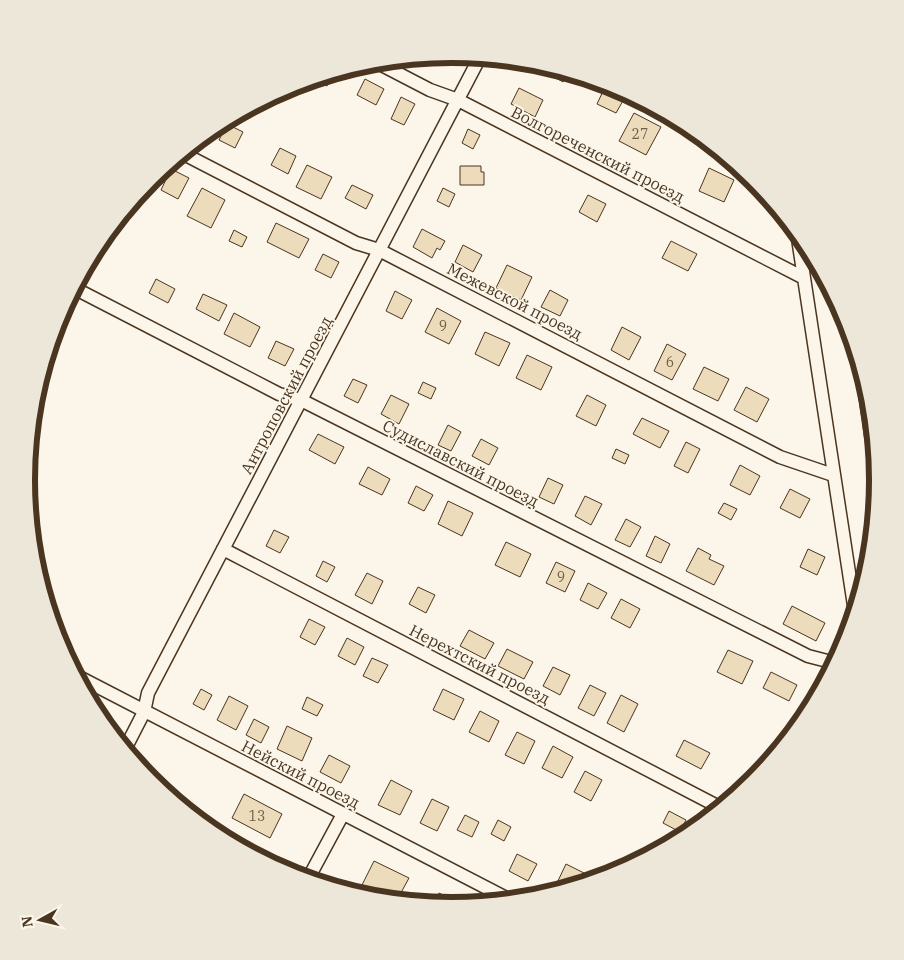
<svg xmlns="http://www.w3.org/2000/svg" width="904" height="960" font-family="'IBM Plex Serif',serif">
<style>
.building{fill:#ecdcbc;stroke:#4a3520}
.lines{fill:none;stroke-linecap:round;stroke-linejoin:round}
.minor-casing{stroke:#4a3520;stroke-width:15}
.minor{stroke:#fbf6e9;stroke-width:12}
.labels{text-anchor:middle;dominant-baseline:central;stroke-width:4;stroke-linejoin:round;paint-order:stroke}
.number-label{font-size:14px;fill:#725f47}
.street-label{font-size:16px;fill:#4a3520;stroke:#fbf6e9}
.rim{fill:none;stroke:#4a3520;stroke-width:6}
</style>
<rect width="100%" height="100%" fill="#fbf6e9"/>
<path class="building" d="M555 69 568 72 563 82 551 75Z
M333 73 327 86 314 79Z
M365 79 384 89 376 105 357 95Z
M519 88 543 100 535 117 511 104Z
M604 89 624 99 616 113 597 104Z
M401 97 415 104 404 125 391 119Z
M634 113 661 127 646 155 619 141Z
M227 124 243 132 235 148 219 140Z
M468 129 480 135 473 149 462 143Z
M280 148 296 156 288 174 271 165Z
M307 165 332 177 321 199 296 187Z
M460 166H481V172H484V185H460Z
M709 168 734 180 724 202 699 191Z
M171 169 189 178 178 199 161 190Z
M352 185 373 195 366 209 345 198Z
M202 188 225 200 211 228 187 216Z
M443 188 455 194 449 207 437 201Z
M588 195 606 204 597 222 579 212Z
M276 223 309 239 299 258 267 242Z
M422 229 445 241 440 250 437 248 432 258 413 247Z
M234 230 247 237 242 247 229 241Z
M671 241 697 254 688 271 662 258Z
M98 244 102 246 94 262 89 260Z
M463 245 482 255 473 272 455 262Z
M323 254 339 262 331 278 315 270Z
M507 265 532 277 521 300 496 288Z
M156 279 175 289 168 303 149 293Z
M550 290 568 300 560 316 541 307Z
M395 291 412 300 402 319 386 311Z
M203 294 227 305 219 321 196 309Z
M437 308 461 321 449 344 425 332Z
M234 313 260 327 250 347 224 334Z
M622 327 641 337 629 360 611 350Z
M485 332 510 343 499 366 475 354Z
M276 341 294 349 285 366 268 358Z
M667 344 686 354 672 380 654 371Z
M527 355 552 367 541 390 516 378Z
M704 367 729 379 718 401 693 389Z
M353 379 367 385 358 403 344 396Z
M423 382 436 388 431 399 418 393Z
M746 387 769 399 757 422 734 410Z
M391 395 409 404 399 424 381 414Z
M587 395 606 405 596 426 576 416Z
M642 418 669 431 660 448 633 434Z
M448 425 461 432 451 451 438 445Z
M318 434 344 447 335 464 309 450Z
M481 439 498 448 489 465 472 456Z
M686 442 700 449 688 473 674 466Z
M616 449 629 455 625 464 612 458Z
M740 465 760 476 750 495 730 485Z
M368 467 390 479 382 495 359 484Z
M548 478 563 485 554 504 539 497Z
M416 486 433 495 424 511 408 503Z
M790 489 810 499 800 518 780 508Z
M585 496 602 504 591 525 575 516Z
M448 501 473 513 462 536 438 524Z
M724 503 737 509 731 520 718 513Z
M626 519 641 527 630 547 615 540Z
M274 530 289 537 280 553 266 546Z
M655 536 670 544 661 563 646 556Z
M506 542 531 554 520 577 495 565Z
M698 548 711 555 709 559 724 566 714 585 686 571Z
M808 549 825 557 817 575 800 567Z
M323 561 335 567 327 582 316 576Z
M556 562 575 571 565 592 546 583Z
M367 573 383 581 372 604 355 595Z
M588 583 607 593 598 609 580 600Z
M418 587 435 595 426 613 409 604Z
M621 599 640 609 630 628 611 618Z
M792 606 825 623 816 641 783 624Z
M309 619 325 627 315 645 300 637Z
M469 630 494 643 485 659 460 646Z
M347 638 364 647 355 665 338 656Z
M507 649 533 662 524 679 498 666Z
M728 650 753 661 742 684 717 672Z
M372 658 388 665 378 683 363 676Z
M553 667 570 675 560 695 543 686Z
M771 672 797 685 789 701 763 688Z
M590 685 606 693 594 716 578 708Z
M201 689 212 695 204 710 193 704Z
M443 689 464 699 454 720 433 710Z
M621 695 638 704 624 732 607 723Z
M229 696 248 706 236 730 217 720Z
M307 697 323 705 317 716 302 709Z
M480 711 499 721 489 742 469 732Z
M254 719 269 727 261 743 246 735Z
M287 726 312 738 302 761 277 749Z
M517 732 535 741 524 764 505 755Z
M684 740 710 753 701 769 676 756Z
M553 746 573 757 562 778 542 768Z
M329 755 350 766 341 783 320 772Z
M585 771 602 780 591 801 574 792Z
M391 780 412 791 400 815 378 805Z
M244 794 282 814 270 838 232 818Z
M432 799 449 807 437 831 420 823Z
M669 811 686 820 680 832 663 823Z
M465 815 479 822 472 837 457 830Z
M498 820 511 827 504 841 491 834Z
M517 854 537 864 528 881 509 871Z
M374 861 409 878 397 900 362 885Z
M566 864 596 879 564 889 556 885Z
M347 882 360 889 358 894 343 890Z
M439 893 456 901 463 905 434 904Z"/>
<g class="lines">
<defs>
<path id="minor" d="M376 62 430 90 458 100 804 278
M182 153 356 243 379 250 780 457 833 475
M797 232 855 612
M74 288 279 394 301 400 808 656 835 663
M862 372 877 476
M223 549 721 808
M77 676 510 900
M125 749 144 712 148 693 480 57
M308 879 343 814"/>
</defs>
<use href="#minor" class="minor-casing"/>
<use href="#minor" class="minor"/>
</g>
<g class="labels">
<g class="number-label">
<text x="640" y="134">27</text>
<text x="443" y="326">9</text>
<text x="670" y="362">6</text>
<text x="561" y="577">9</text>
<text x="257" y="816">13</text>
</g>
<g class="street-label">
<text transform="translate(598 154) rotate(27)">Волгореченский проезд</text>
<text transform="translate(515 301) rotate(27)">Межевской проезд</text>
<text transform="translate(286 395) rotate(-62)">Антроповский проезд</text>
<text transform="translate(461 463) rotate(27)">Судиславский проезд</text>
<text transform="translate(480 664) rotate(27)">Нерехтский проезд</text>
<text transform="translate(301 774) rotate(27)">Нейский проезд</text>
</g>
</g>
<path d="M0 0H904V960H0ZM35 480a417 417 0 1 1 834 0a417 417 0 1 1-834 0Z" fill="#ede7d9" fill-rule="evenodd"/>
<path class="rim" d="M35 480a417 417 0 1 1 834 0a417 417 0 1 1-834 0Z"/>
<g transform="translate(40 920) rotate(262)" stroke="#fbf6e9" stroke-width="4" paint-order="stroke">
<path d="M0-4L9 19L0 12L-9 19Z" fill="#4a3520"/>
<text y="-8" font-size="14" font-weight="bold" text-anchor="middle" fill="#4a3520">N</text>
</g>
</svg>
